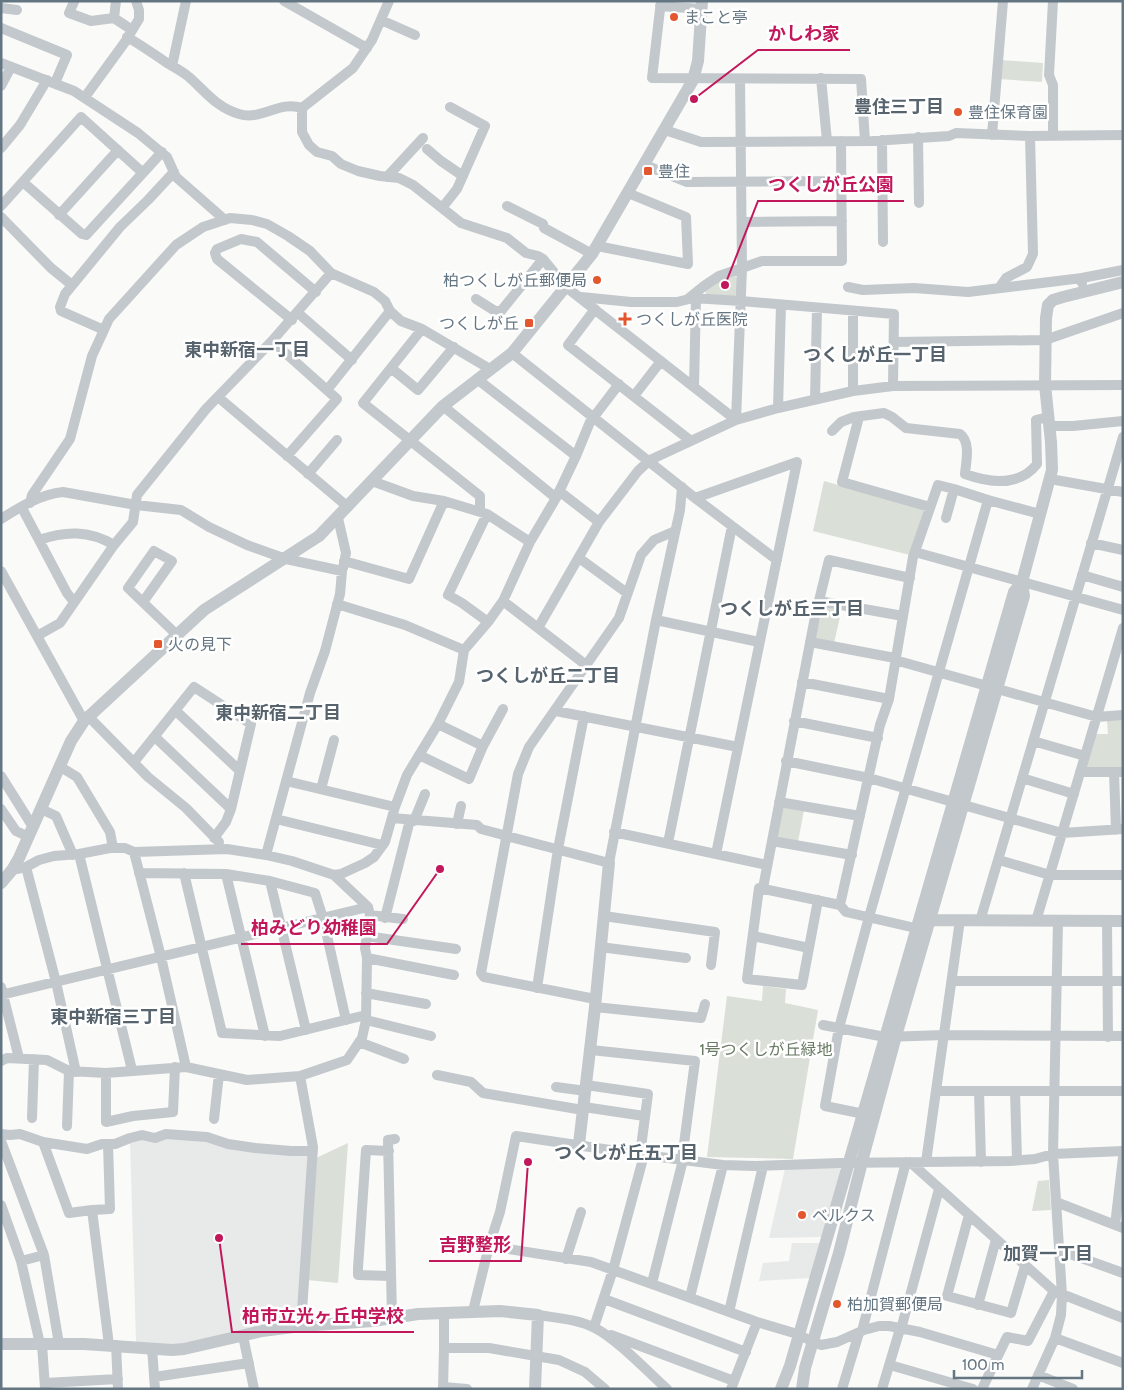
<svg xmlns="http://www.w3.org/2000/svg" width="1124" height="1390" font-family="Cabin,'Noto Sans JP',sans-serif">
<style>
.built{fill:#e8e9e9}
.green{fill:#dadfd7}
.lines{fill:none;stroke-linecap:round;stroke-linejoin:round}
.minor{stroke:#c3c8cc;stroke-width:10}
.tertiary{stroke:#c3c8cc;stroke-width:12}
.poi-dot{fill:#e4572e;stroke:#fff;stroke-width:2}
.labels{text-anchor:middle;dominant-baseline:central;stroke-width:5;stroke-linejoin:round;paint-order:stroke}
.poi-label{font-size:16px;fill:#657683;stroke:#fff;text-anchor:start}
.park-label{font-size:16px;fill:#687a64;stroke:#fff}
.neighbourhood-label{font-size:18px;font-weight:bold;fill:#57646e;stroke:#fff}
.leader{fill:none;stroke:#c2185b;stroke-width:2}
.callout-dot{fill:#c2185b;stroke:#fff;stroke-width:2}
.callout-label{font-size:18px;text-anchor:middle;font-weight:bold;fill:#c2185b;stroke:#fff;stroke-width:5;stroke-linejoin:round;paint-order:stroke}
</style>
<rect width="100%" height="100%" fill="#fafaf8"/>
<path class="built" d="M167 1137 208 1140 309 1156 298 1313 288 1323 179 1345 136 1342 130 1140Z
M838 1167 842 1170 823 1237 769 1238 785 1169Z
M792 1243H821L811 1278 759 1281 763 1263 789 1261Z"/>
<path class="green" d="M1000 60 1043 63 1042 82 999 79Z
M734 275 737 278V294L734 297 706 294 705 290 721 280Z
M824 481 923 509 925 513 910 555 813 531Z
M826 605 842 608 834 643 817 639 815 636 823 608Z
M1123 718V769H1087L1085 767 1095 734H1108L1107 720Z
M786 806 804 810 798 842 779 839 777 835 782 808Z
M763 986 786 989 785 1003 818 1010 793 1159 707 1157 727 996 762 1001Z
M348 1143 338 1283 307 1280 316 1158Z
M1049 1180 1051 1210 1032 1211 1038 1181Z"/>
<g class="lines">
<path class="minor" d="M284 1 367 48
M389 1 372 40 353 68 302 108V132L309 145 317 152 332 156 341 164 358 171 380 176 399 178 413 185 461 223 507 238 526 253 538 256 543 259 566 287 736 420
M661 1 652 78 861 79 865 141
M1053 1 1049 75 1053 85V135
M74 2 69 13 91 21 114 18 132 30
M660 6 701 9
M1 8 17 10
M114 18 116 1
M381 20 415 35
M1 28 67 55 55 83
M127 37C141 45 154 54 167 63 174 67 183 72 189 77 205 91 217 108 239 114 262 121 279 100 302 108
M1 63 74 91 138 133 167 157 176 177 225 220
M172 66 186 1
M821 78 827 141
M1 86 11 67
M85 97 125 42 139 19V10L136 1
M665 130 701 142 873 141 949 136 956 133 1030 136 1123 135
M992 135 1003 1
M918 137 919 203
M882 140 883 242
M1 148 20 125 47 80
M427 149 441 161 463 176
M645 165 687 182 841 181
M387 177 423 138
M23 182 82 234 86 235 162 152
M1 206 81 117 143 173
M507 206 543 224 544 228 592 254
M442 208 457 189 485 126 450 107
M59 215 118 150
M1 217 51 268 72 285
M742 222 842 221
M597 246 688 264 686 217 628 193
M1082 283V278L1123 270
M848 287 863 290 914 288 968 292 1082 278
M999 288 1006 278 1027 267 1033 254 1030 136
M581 297 631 302H677L693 298 741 301 894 314 893 386
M476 299 495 311H501L543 259
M688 299 704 286 719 276 762 261H842L841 141
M595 309 568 345 691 441
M298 313 352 360
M292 320 217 259 215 253 217 249 241 239 257 242 316 292
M422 329 363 403 480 496V511
M104 330 61 311 60 307 65 294 120 227 148 200 174 172
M272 341 337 399 287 456
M894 342 1045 340 1123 313
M512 353 695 498 777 560
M391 368 418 390 454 347
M477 379 576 456
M694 386 696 298
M327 390 390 311
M853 391V311
M634 396 661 361
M218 397 348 507
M815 400 817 308
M443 406 556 498
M778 408 781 305
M859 417 842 482 930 507
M736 420 742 268 740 79
M1049 426H1073L1123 421
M832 431 841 422 854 417 884 413 892 417 906 428 960 434C971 442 966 462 965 474 990 483 1019 487 1037 464L1036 420 1048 417
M308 474 337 440
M1050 479 1123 492
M372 481 413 496 444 501 487 514 530 542
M559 491 599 522
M695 498 797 462 716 854
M30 503 32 495 70 439 92 356 109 319 176 245 203 227 230 218 252 220 267 224 288 236 310 251 331 273 374 292 385 301 390 311 401 321 422 329 490 369
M22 508 67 593 74 602
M487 514 448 595 462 603 488 622
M338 518 346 553 343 568
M946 518 954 489 988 500
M1 519C20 507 41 494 63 492L136 505 181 510 209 527 247 545 286 559 342 571 340 594 325 651 310 693 266 855
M39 540C65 531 89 530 114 545
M1091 543 1123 550
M915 552 1123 610
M579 558 627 593
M344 561 409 579 444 501
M1 571 84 721
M1082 575 1123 587
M819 601 903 616
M143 602 172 561 154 551 128 588 176 634
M337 604 405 625 464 650
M656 620 759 642
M538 628 599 522 638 471 650 460 736 420 778 408 853 391 893 386 1123 385
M37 636 60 623 114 545 133 522 137 495 206 409 272 341 331 273
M810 642 895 658
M895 660 1097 717 1123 715
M586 665 503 601 530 542 556 498 576 456 590 422 619 384
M802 682 889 699
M176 711 239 770
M556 711 738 747
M88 716 148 777 186 808 219 842
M794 721 878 738
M438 724 483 746
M155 737 231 809
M1033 741 1085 756
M419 755 469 779 483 746 503 709
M786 761 869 778 1062 833 1123 829
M134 762 194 687 251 724 231 809 226 822 214 838
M59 766 77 777 110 832 113 848
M1080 772H1123
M1114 772 1116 830
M1 776 33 827
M1022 778 1074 794
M286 781 395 807
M321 789 334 740
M779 802 860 816
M1 809 16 831 29 837
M41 809 56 816 73 855
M392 818 477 825 481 829 507 836 609 863 656 620 680 510 682 487
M276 819 382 845
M414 821 425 794
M457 824 461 806
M614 832 767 865
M772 841 852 855
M668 843 732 526
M134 852 161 957 186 1067
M79 854 132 1070
M999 860 1050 875H1123
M26 867 56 982 76 1072
M139 873 226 874 270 881 315 893 323 918 346 1020
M184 873 222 1033 280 1036 366 1015
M226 874 265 1036
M334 875 341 874 365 863 374 857 385 842 395 807 407 775 438 724 459 682 464 650 488 622 503 601
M270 881 306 1030
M763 888 815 617 829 560 910 578
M818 900 802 985 747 979 759 888 840 905 846 912 924 930
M840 905 880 725 889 699 913 557 938 485 954 489
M370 915 403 919
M604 916 715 932 711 965
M385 918 410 820
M980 921 1123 437
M1036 921 1123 628
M1107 921 1108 1037
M366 936 456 949
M753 936 809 948
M600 947 686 958
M367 958 454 975
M953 981H1123
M1 987 19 1058
M537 988 558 849 584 716
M366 993 426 1004
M1 995 368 907
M595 999 484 977 481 973 518 774 529 747 619 618 641 555 654 540 675 531
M595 1007 701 1018 705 1004
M366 1020 431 1036
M823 1025 885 1037 944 1035 1123 1036
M359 1042 404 1059
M591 1050 695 1061 682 1159
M1 1061 7 1058 47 1060 69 1071 106 1073 186 1067 247 1080 300 1076 347 1060 362 1038 366 1020 367 958 365 948 370 915 368 907 334 875 292 861 266 855 227 849 134 852 125 848H110L79 854 54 856 39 860 26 867 12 870
M106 1073V1122L133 1116 173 1112 175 1067
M437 1075 471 1082 483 1093 583 1110
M300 1076 313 1147 301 1326
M586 1085 648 1094 640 1155
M556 1087 586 1091
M937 1091H1123
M979 1091 981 1162
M1015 1091 1017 1160
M584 1107 644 1116
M864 1114 825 1106 839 1028 869 917 988 500 1040 514
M32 1118 34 1059
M214 1119 219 1074
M67 1126 69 1071
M1 1134 10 1135 20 1134 43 1142
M1 1141 44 1255 59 1344
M389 1151 366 1150 358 1268V1275L390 1276
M910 1162 1054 1291 1123 1318
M926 1162 960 920
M1056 1202 1123 1228
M1 1205 21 1261 40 1344
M92 1210 110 1209 108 1144
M969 1215 947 1296 1011 1313 1025 1266
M1115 1225 1123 1157
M489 1246 591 1262 757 1322 794 1333 821 1345 837 1342 864 1330 879 1326H889L920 1332 998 1355
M1059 1250 1123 1273
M566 1259 581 1212
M21 1261 44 1255
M652 1283 683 1160
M690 1297 723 1165
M604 1299 746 1352
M978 1305 996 1240
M473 1311 489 1246 500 1212 516 1136 644 1155 723 1165 755 1166 840 1163 1010 1161 1035 1159 1053 1154 1123 1151
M729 1312 763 1166
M538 1315C556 1318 578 1319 595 1328 618 1340 647 1371 667 1389
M392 1317 388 1140 395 1139
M594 1327 613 1270 644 1155
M901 1329 939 1189
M862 1331 906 1162
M611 1335 734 1381
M243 1336 254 1389
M1055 1338 1123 1363
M42 1344 45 1388
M109 1345 92 1210 69 1213 43 1142 87 1149 102 1144H115L130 1138 142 1135 155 1138 166 1134 207 1137 228 1144 255 1148 291 1151H313
M116 1345 118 1389
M152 1348 155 1389
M444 1348V1312
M890 1365 973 1389
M1038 1375 1073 1389
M154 1377 249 1363
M45 1383 118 1379
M443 1387 467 1389
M443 1389 444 1348H489L559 1360 585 1372 605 1389
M731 1389 757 1322
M842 1389 859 1333
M882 1389 900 1329
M982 1389 1007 1337 1028 1341 1054 1291
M1032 1389 1055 1338 1061 1315 1062 1295 1053 1154 1058 921"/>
<path class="tertiary" d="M1 883 12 870 19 858 71 741 84 721 204 610 319 536 443 406 512 353 592 254 693 80 698 61 702 1
M923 920 1123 921
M579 1144 595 1007 609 863
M1 1344H84L172 1350 184 1349 262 1331 301 1326 373 1321 418 1314 500 1311 538 1315 535 1389
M781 1389 790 1366 1014 592 1022 582 1052 470 1051 442 1045 385 1046 318 1048 305 1053 300 1063 297 1123 282
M802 1389 805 1368 839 1253 864 1154 896 1036 1024 596 1022 582"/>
</g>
<g class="poi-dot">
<circle cx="674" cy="17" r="5"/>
<circle cx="958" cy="112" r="5"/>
<rect x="643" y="166" width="10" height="10" rx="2.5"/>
<circle cx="597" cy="280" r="5"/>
<path d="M622.5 311.5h5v5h5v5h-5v5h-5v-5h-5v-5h5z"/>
<rect x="524" y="318" width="10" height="10" rx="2.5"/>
<rect x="153" y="639" width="10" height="10" rx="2.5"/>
<circle cx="802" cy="1215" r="5"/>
<circle cx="837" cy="1304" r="5"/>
</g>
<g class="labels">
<g class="poi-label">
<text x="684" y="17">まこと亭</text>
<text x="968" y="112">豊住保育園</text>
<text x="658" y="171">豊住</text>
<text x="587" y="280" text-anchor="end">柏つくしが丘郵便局</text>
<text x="636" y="319">つくしが丘医院</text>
<text x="519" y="323" text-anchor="end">つくしが丘</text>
<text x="168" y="644">火の見下</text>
<text x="812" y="1215">ベルクス</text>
<text x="847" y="1304">柏加賀郵便局</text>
</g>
<g class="park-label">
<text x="766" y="1049">1号つくしが丘緑地</text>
</g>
<g class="neighbourhood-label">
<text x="899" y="107">豊住三丁目</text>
<text x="247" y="350">東中新宿一丁目</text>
<text x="875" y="355">つくしが丘一丁目</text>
<text x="792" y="609">つくしが丘三丁目</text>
<text x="548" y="676">つくしが丘二丁目</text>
<text x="278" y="713">東中新宿二丁目</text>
<text x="113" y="1017">東中新宿三丁目</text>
<text x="626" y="1153">つくしが丘五丁目</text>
<text x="1048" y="1254">加賀一丁目</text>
</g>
</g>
<path class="leader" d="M694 99L758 50H850M725 285L758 201H904M440 869L387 944H241M528 1162L521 1261H429M219 1238L232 1332H414"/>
<g class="callout-dot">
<circle cx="694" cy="99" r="5"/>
<circle cx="725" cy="285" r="5"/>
<circle cx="440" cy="869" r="5"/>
<circle cx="528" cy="1162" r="5"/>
<circle cx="219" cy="1238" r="5"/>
</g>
<g class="callout-label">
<text x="804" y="40">かしわ家</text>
<text x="831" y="191">つくしが丘公園</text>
<text x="314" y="934">柏みどり幼稚園</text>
<text x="475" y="1251">吉野整形</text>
<text x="323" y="1322">柏市立光ヶ丘中学校</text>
</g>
<rect width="1124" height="1390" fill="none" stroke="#657683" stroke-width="5"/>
<path d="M954 1370v8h128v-8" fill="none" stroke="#657683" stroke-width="2.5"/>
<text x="962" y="1370" font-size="15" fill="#657683" stroke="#ffffff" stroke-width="4" paint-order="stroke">100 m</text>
</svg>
